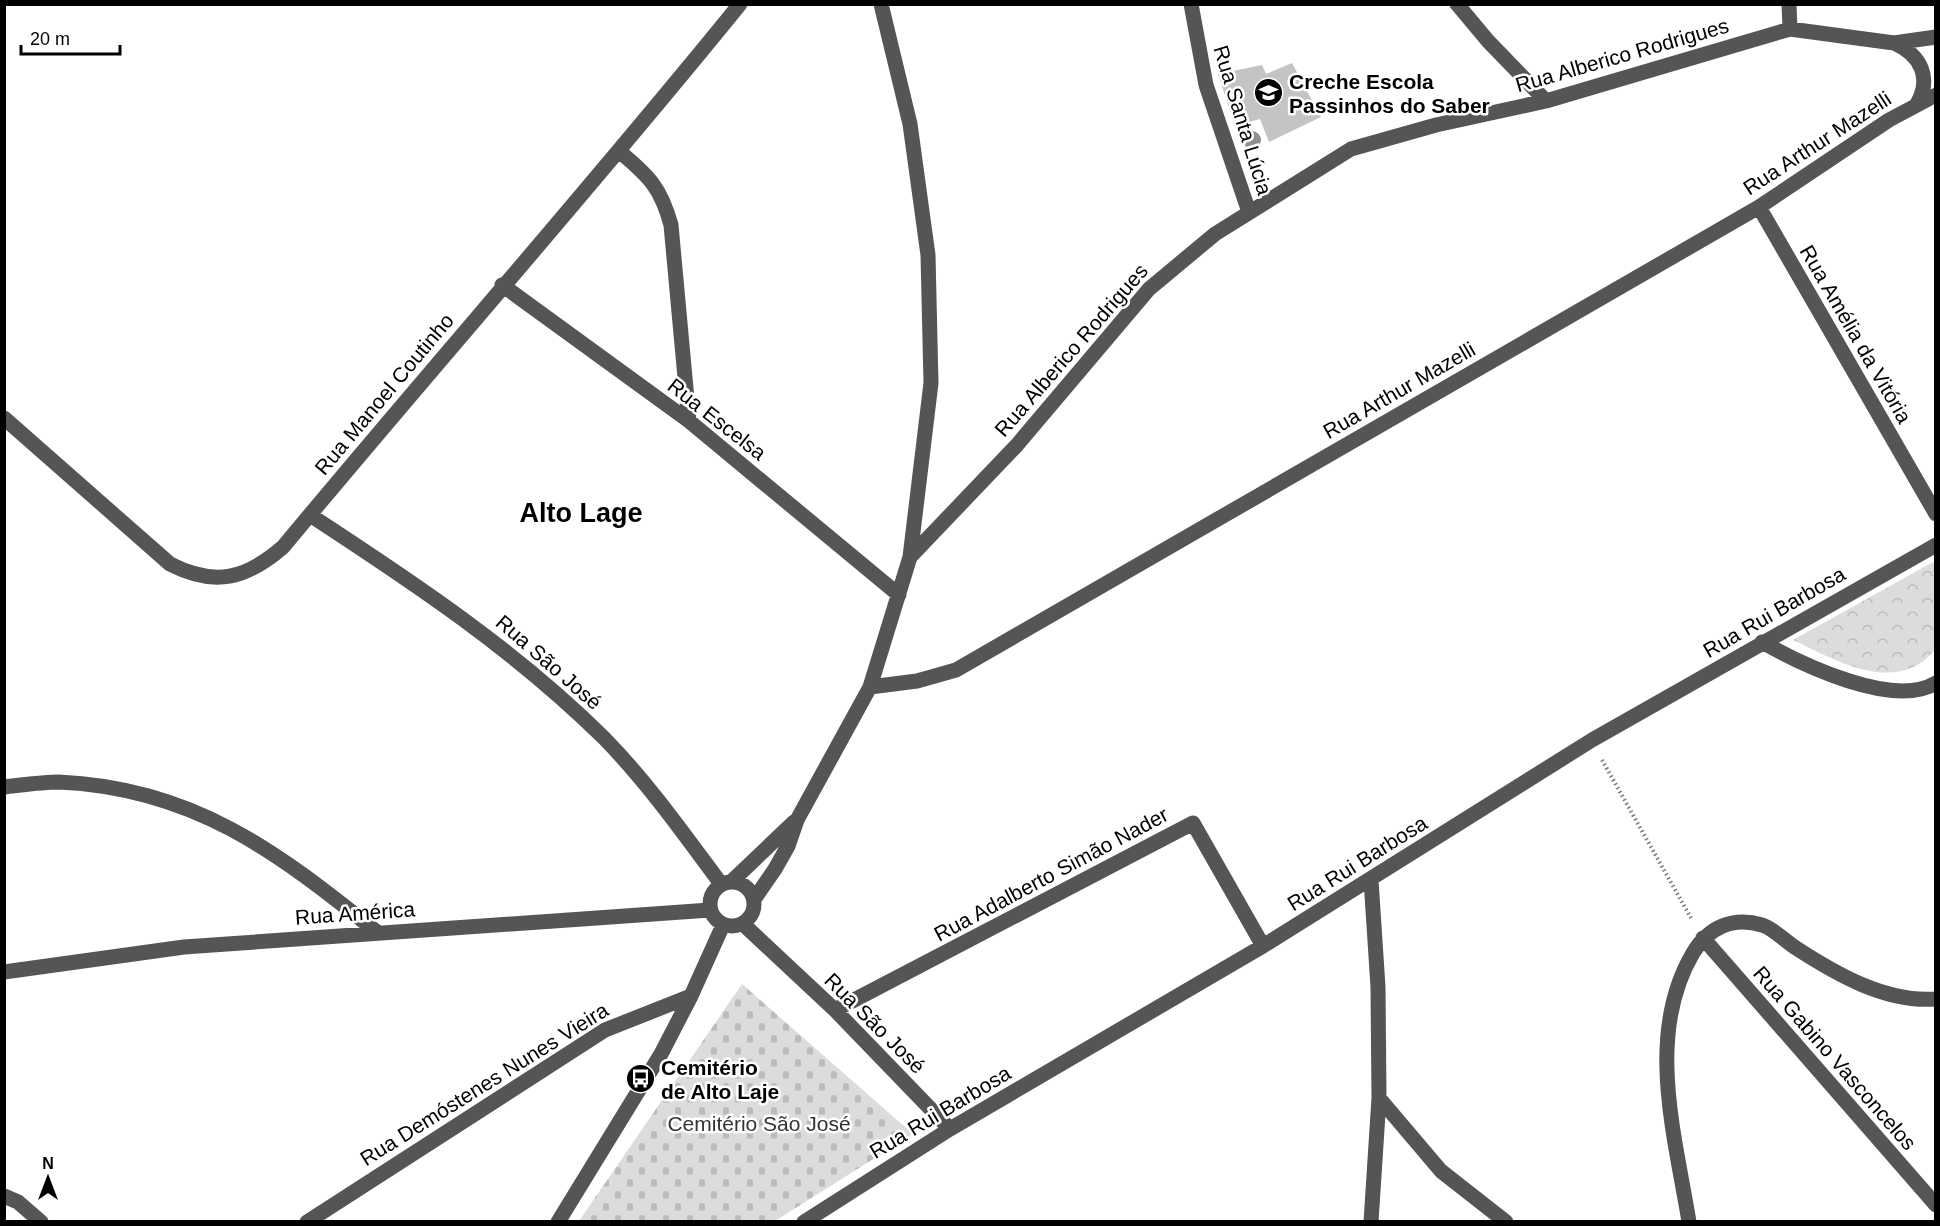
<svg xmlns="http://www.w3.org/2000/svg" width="1940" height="1226" font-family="Helvetica,sans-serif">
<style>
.cemetery{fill:url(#cemetery-stones)}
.park{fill:url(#park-crowns)}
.building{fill:#c4c4c4}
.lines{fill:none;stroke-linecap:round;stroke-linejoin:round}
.path{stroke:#777;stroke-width:4;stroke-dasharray:1.5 3;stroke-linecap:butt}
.minor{stroke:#555;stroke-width:15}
.tree{fill:#8f8f8f}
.labels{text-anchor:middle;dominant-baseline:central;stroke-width:5;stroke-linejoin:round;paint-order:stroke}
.street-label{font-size:21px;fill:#000;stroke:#fff}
.poi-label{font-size:21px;font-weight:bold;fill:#000;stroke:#fff;text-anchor:start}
.park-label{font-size:21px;fill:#333;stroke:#fff}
.district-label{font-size:27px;font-weight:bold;fill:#000;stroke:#fff}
</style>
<defs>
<pattern id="cemetery-stones" width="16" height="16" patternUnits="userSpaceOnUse" patternTransform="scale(1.5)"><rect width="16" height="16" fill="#dcdcdc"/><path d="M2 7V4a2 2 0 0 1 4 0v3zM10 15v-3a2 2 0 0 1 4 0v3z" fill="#bbb"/></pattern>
<pattern id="park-crowns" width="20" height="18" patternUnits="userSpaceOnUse" patternTransform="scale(1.5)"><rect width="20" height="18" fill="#dcdcdc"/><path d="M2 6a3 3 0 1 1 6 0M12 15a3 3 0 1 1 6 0" fill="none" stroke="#bbb"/></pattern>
</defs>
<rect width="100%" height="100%" fill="#fff"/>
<path class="cemetery" d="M742 984 913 1134 775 1221H579Z"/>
<path class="park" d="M1933 562 1936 567 1935 650C1896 696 1837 661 1793 640Z"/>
<path class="building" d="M1292 63 1321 117 1269 142 1260 119 1235 126 1218 74 1262 65 1266 74Z"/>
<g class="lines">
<path class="path" d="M1602 760 1691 918"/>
<path class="minor" d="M1191 4 1206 85 1249 212
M1457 4 1488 41 1546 101
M1789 4 1790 29
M1894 43C1921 55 1932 78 1917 104
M620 152C649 176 661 188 671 225L689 421
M1759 207 1936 514
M502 285 689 421 899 595
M4 418 170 564C215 587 246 579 283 547 434 365 591 188 740 4
M310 515C414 583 515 650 604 738 648 783 684 834 721 884
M910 557 1017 445 1149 289 1215 234 1351 149 1436 125 1546 101 1790 29 1894 43 1936 37
M1762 642C1801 664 1893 709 1936 683
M870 687 917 681 956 670 1759 207 1889 120 1936 95
M4 787C22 785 42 782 59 782 194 788 277 852 377 932
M710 904a22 22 0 1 1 44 0a22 22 0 1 1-44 0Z
M731 882 794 822
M755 898 775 869 788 846 797 820 870 687 910 557 931 383 928 255 910 124 881 4
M743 924 835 1010 950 1129
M1703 938 1936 1205
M4 972 184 947 710 910
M835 1010 1193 823 1263 946
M1379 1098 1441 1171 1506 1222
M4 1196 18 1202 41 1222
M307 1222 605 1030 691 996
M558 1222 661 1054 691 996 723 925
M804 1222 950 1129 1263 946 1592 740 1936 545
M1371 1222 1379 1098 1378 987 1371 880
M1689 1222C1675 1135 1645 1034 1693 953 1708 928 1732 916 1762 925 1773 928 1786 942 1796 948 1836 974 1886 1003 1936 999"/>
</g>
<circle class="tree" cx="1252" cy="140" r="9"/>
<defs>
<symbol id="school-disc" viewBox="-11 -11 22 22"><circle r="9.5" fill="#000" stroke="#fff"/><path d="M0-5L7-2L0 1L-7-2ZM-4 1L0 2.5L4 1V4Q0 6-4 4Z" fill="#fff"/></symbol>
<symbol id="bus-disc" viewBox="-11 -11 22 22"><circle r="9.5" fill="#000" stroke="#fff"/><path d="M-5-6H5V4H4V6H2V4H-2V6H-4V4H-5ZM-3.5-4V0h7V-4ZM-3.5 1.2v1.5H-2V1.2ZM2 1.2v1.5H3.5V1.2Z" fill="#fff"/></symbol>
</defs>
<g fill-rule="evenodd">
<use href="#school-disc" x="1252" y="76" width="33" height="33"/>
<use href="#bus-disc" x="624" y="1062" width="33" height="33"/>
</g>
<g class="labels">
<g class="street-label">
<text transform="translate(1622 55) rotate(-16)">Rua Alberico Rodrigues</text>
<text transform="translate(1243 120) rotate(73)">Rua Santa Lúcia</text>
<text transform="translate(1817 143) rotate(-33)">Rua Arthur Mazelli</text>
<text transform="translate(1856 334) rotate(60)">Rua Amélia da Vitória</text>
<text transform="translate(1071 350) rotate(-49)">Rua Alberico Rodrigues</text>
<text transform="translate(1399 390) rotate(-30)">Rua Arthur Mazelli</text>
<text transform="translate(384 394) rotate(-50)">Rua Manoel Coutinho</text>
<text transform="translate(717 419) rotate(38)">Rua Escelsa</text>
<text transform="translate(1774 612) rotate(-30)">Rua Rui Barbosa</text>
<text transform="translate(549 662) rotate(41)">Rua São José</text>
<text transform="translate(1357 863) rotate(-32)">Rua Rui Barbosa</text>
<text transform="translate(1051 874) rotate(-28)">Rua Adalberto Simão Nader</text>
<text transform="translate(355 913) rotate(-4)">Rua América</text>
<text transform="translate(875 1023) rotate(45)">Rua São José</text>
<text transform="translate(1835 1058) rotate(49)">Rua Gabino Vasconcelos</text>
<text transform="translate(484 1084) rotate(-32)">Rua Demóstenes Nunes Vieira</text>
<text transform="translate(940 1112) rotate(-31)">Rua Rui Barbosa</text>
</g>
<g class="poi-label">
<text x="1289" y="81">Creche Escola<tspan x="1289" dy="24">Passinhos do Saber</tspan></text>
<text x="661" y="1067">Cemitério<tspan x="661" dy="24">de Alto Laje</tspan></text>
</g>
<g class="park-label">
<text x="759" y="1123">Cemitério São José</text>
</g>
<g class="district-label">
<text x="581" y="513">Alto Lage</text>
</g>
</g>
<rect width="1940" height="1226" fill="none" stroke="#000000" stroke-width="12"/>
<g transform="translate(48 1178)" stroke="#ffffff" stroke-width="4.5" paint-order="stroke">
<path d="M0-4.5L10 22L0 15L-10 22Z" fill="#000000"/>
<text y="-9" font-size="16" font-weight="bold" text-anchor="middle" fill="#000000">N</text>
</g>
<path d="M21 45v9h99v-9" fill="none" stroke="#000000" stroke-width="3"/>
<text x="30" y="45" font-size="18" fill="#000000" stroke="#ffffff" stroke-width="4.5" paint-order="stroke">20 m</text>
</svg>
